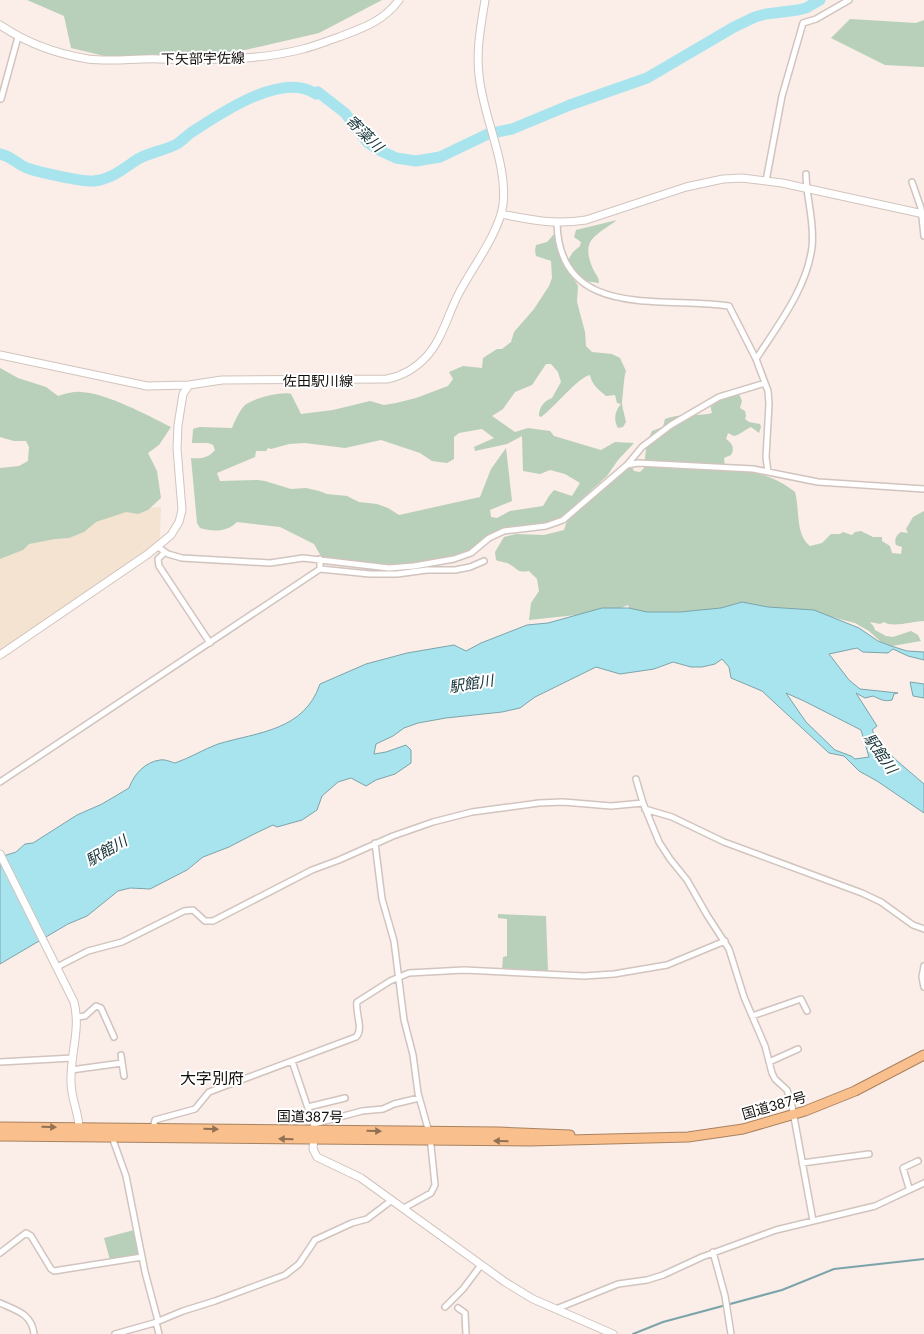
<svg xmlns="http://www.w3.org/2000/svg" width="924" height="1334" font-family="Lato,'Noto Sans JP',sans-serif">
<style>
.industrial{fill:#f5e3d2}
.green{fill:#b8cfba;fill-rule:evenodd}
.water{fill:#a8e4ee;stroke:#7ba4aa;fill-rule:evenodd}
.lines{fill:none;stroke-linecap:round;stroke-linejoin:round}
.stream{stroke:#7ba4aa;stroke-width:2}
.river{stroke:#a8e4ee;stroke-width:11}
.street-casing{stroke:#d1c4be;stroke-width:8}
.secondary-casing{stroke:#d1c4be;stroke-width:9}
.highway-casing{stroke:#a88260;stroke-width:11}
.street{stroke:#fff;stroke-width:5}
.secondary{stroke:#fff;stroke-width:7}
.highway{stroke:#f9c08d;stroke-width:9}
.oneway{fill:#917053}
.labels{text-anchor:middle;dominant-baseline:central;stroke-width:4;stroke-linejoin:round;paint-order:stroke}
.street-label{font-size:14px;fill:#120e0c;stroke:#fff}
.water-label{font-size:15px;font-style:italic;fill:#133136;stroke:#fff}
.quarter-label{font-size:16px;fill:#120e0c;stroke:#fff}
</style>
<rect width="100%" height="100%" fill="#fbede7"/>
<path class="industrial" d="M161 507 160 538 156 544 0 651V555L114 509Z"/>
<path class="green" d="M27 0H382L319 33 236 52 117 59 71 48 64 16Z
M850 19 916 23 924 20V67L885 65 831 38Z
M617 220C596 236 580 239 593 269 596 275 599 277 599 283L585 281 567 268 578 286 577 302 585 332 586 346 592 352 612 354 620 358 626 371C624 375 623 396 622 402 622 408 625 416 626 422L623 427 618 428C613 419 615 411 621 404L617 403 615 395 606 396C598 389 592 385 590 375 577 378 554 408 541 417L539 416C539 407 544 401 552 398L561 382 558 372 551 364H546L532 385 515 392 503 409 492 416 515 432 528 428 550 431 554 436 601 450 615 442 634 443 618 460 607 476 564 515 551 522 505 528 484 539 469 551 448 559 384 567 347 560H329L322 558 314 544 280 527 237 522C227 532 213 532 200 528L197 523 191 458C202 459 208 458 215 450L213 445 208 443H192L193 429 199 427 232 428C235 420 239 412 244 406 251 399 282 391 291 394L301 414 333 410 370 401 384 405 396 403 416 398 448 386 453 379 449 372 463 366 482 368 483 358 497 349H502L511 342 514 332 534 309 549 286 552 278 551 261 536 256 535 250 536 245 547 242 556 232 561 252 566 263 573 252 580 246 581 242 574 237 576 230ZM482 429 494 438 474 447 475 451 507 444 522 436 523 471 540 474 550 470 565 474 580 483 572 496 554 490 549 496 543 506 510 511 497 518 491 517 490 510 512 501 506 448 491 469 480 497 399 515 388 508 377 504 359 502 347 496 327 494 319 491 306 488 291 489 265 481 258 480 220 481 217 473 255 457 256 451H266L268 448 271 449 289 444 305 443 345 448 381 440 420 453 432 461 447 463 454 459V437L459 433Z
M0 368 18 378 46 387 58 396C65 394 73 391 81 392 106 393 147 415 171 427L159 445 148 453 157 471 161 498 148 510 138 514 126 512 96 522 84 532 69 538 55 539 29 544 23 550 0 559V468L19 466 28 461 29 447 26 441H14L0 437Z
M726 391 739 394 742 401 740 408 745 411 746 416 745 419 749 422 760 424 761 427 759 433 751 427C744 430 741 434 734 436L728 433 726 439C732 443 735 448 731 455L724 458 725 468C751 471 774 475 795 492 800 510 795 534 810 546L822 543 831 534H840L843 532 852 535 855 532 861 531 873 537H882V541L890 546 892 553 901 554 902 547 896 545C894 540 896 535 901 532L908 533 906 529 913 517 924 511V621C914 621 892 628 884 622L880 624 870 622 874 627 875 630 886 636 893 637 911 631 918 635 921 641 892 646 881 642 869 631 855 623 824 615 715 613 700 610 666 613 632 614 628 605 614 611 529 620 531 603 539 591 537 579 529 571C516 573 519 569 509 564 506 562 500 562 496 560L495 552 504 537 516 534 544 535 564 530 567 521 627 466 632 467 634 471 640 472 644 468C646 452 645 446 652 431L663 427 665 419C680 413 696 417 712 413 708 398 712 394 726 391Z
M498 914 546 916 548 972 502 970 503 957 507 956V919L498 918Z
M134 1230 138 1254 136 1257 110 1260 104 1238Z"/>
<path class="water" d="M742 602 768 607 814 610 859 628 878 641 891 646 907 651 924 652V660L908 656 893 649 888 653 863 652 857 648 829 654 849 680 860 689 898 693 894 694 892 700C884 702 880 699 873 696L865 698 856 693 877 726 872 730C883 752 905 767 924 784V813L877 781 859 771 844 756 829 753 762 691 731 678 729 667 722 659 715 664 702 667H691L673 662 654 669 620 674 596 667 535 697 520 708 502 712 446 718 418 723 404 728 393 736 376 744 374 754 386 752 406 745 411 750V763L395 774 376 780 366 786 351 778 338 782 322 796 317 810 302 820 277 827 273 825 252 835 229 847 203 857 187 870 150 889 130 888 118 891 87 916 68 924 0 964V857L16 852 25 844 33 843 77 815 102 804 129 788C134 774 145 762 160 760 165 759 171 762 175 763 190 758 204 749 218 744 258 732 304 731 320 684L366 664 407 653 454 645 466 651 481 643 527 625 548 623 602 608H629L647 612H680L721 608ZM786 693 804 701 861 730 869 757 855 759 851 756 835 750 806 722Z
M910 682 924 684V698L913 696Z"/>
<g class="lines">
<path class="stream" d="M633 1334 663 1322 782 1290 834 1269 924 1259"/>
<path class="river" d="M0 154C11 156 17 164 27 168 38 172 82 182 94 181 112 179 124 168 138 159 150 152 164 151 177 144 183 140 188 134 195 130 223 112 283 71 316 94L318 92 345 113 367 142 377 149 396 158 416 161 440 157 488 134 512 129 570 105 647 78 734 27 755 17 766 14 798 10 806 8 820 0"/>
<defs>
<path id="street" d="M0 98 1 99 18 37
M766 181 782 96 803 23 816 19 849 0
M912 182 921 208 924 236
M557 223C559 321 663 296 729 306L756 359 768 391 769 404 766 457 768 472
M756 359C778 325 807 288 812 247 815 222 806 198 806 174
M627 465 638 463 753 469 818 482 924 489
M158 547 168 554 182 558 270 563 303 558 389 568 414 566 454 559 471 553 489 538 504 531 546 526 563 520 627 465 642 447 671 425 719 397 765 383
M164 553 158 559 159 566 210 643
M320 559V569L370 574H397L427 570H455L470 567 484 561
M636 779 643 803 659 842 670 859 687 880 707 915 729 949 744 997 765 1046 772 1073 775 1079 787 1090 792 1106 813 1221
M0 782 320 569
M645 809 672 817 724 842 862 893 881 902 913 925 924 929
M375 843 382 899 394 941 404 1020 413 1055 418 1093 430 1136 435 1185 431 1193 404 1208
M924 966 922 977 924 987
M57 967 88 951 122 942 184 911 193 910 205 921H213L312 870 339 860 393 836 433 822 472 812 539 803 563 802 611 806 643 803
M752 1016 801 999 807 1011
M77 1017 85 1016 96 1006 101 1008 114 1037
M121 1055 124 1076
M292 1061 314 1126
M0 1062 73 1058
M769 1062 798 1049
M71 1070 122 1063
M308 1107 345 1098
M314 1124 362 1111 383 1109 394 1104 419 1098
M153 1128 155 1120 195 1109 209 1092 356 1037C364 1029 355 1013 357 1002L390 981 409 973 464 970 584 976 614 974 667 965 725 941
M112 1137 126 1176 145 1272 158 1321
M802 1163 869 1154
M909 1188 903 1168 918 1161
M713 1252 725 1296 731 1334
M0 1253 26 1233 31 1236 51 1269 54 1271 142 1257
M0 1303C16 1310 32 1314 34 1334
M445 1307 463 1289 481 1265
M458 1308 465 1313 466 1334
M556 1309 618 1284 647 1280 663 1275 702 1257 776 1230 875 1206 924 1183
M156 1322 159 1334
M115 1334 154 1323 183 1311 215 1301 285 1275 299 1264 315 1240 352 1223 367 1219 392 1200"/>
<path id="secondary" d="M0 25C25 42 57 54 88 59 112 62 136 58 160 59 207 60 257 61 303 49 315 46 327 41 339 37 363 28 384 21 399 0
M501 214C531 220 555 225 586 220L686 187 723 179 742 178 782 183 924 214
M0 355 147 386 189 385
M0 655 148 554 171 535 179 522 182 510 177 448 178 425 183 394 189 385 222 380 387 379C402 376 415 369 426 357 442 340 448 314 459 293 472 268 499 233 503 205 508 163 483 118 479 75 476 50 481 25 485 0
M0 854 74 1002C81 1029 70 1054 71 1082 71 1100 80 1115 79 1131
M314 1136 313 1149 317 1157 361 1178 505 1282 533 1299 613 1334"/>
<path id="highway" d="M0 1127 499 1132 570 1135
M0 1136 530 1141 688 1137 743 1129 805 1111 855 1091 924 1055"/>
</defs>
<use href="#street" class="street-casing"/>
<use href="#secondary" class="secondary-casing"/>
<use href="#highway" class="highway-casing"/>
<use href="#street" class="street"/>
<use href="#secondary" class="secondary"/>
<use href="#highway" class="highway"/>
</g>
<defs><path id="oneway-solid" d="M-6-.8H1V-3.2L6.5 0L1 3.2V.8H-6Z" transform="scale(1.25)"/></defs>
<g class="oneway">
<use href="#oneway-solid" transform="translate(49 1127) rotate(1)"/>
<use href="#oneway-solid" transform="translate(211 1129) rotate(1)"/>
<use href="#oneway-solid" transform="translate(374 1131) rotate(1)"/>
<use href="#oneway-solid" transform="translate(286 1139) rotate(-179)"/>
<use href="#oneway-solid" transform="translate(501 1141) rotate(-179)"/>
</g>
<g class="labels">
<g class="street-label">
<text transform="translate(203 58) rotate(-1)">下矢部宇佐線</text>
<text x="318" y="380">佐田駅川線</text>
<text transform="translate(774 1105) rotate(-16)">国道387号</text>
<text transform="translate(310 1116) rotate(1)">国道387号</text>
</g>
<g class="water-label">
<text transform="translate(365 133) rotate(44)">寄藻川</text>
<text transform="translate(471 683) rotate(-9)">駅館川</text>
<text transform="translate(881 753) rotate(55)">駅館川</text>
<text transform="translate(106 850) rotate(-30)">駅館川</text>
</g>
<g class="quarter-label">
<text x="212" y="1077">大字別府</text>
</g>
</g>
</svg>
